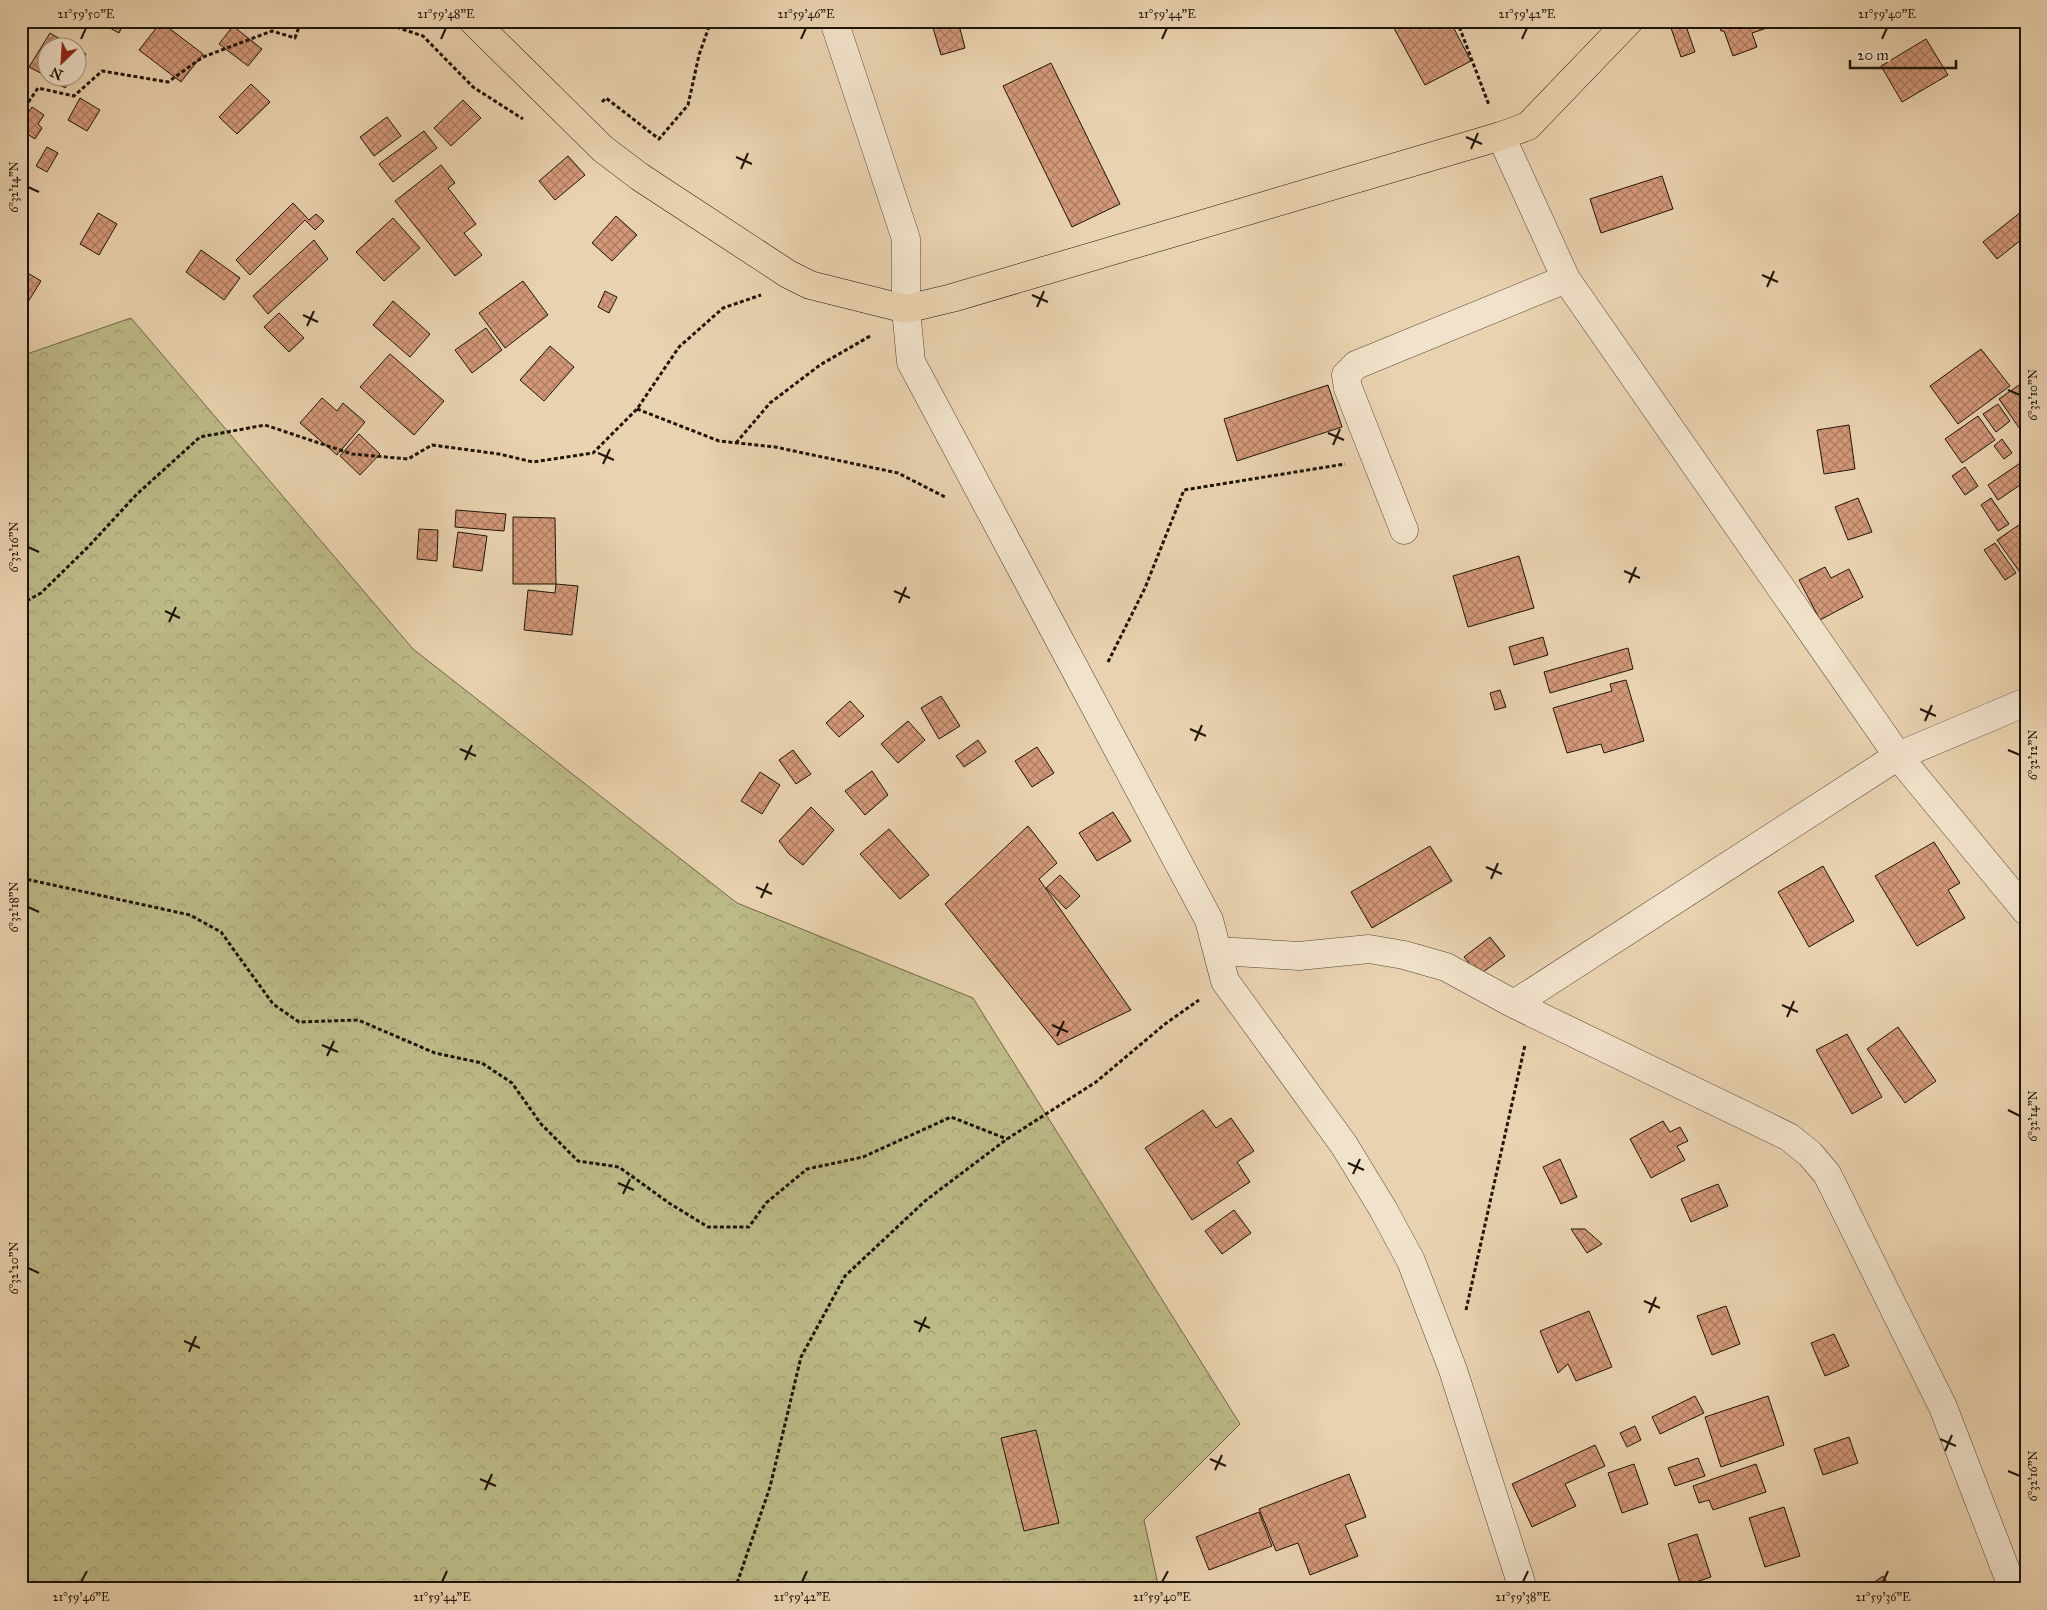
<svg xmlns="http://www.w3.org/2000/svg" width="2047" height="1610" font-family="'IM FELL Great Primer',serif">
<style>
.forest{fill:url(#forest-crowns);stroke:#6e6748}
.building{fill:url(#building-cross-hatch);stroke:#1f1409}
.lines{fill:none;stroke-linecap:round;stroke-linejoin:round}
.minor-casing{stroke:#524432;stroke-width:29}
.major-casing{stroke:#1f1409;stroke-width:29}
.path{stroke:#1f1409;stroke-width:3;stroke-dasharray:4 2.5;stroke-linecap:butt}
.minor{stroke:#f1e2cb;stroke-width:28}
.major{stroke:#e9d2af;stroke-width:28}
.ticks{fill:none;stroke:#1f1409;stroke-width:2}
.neatline{fill:none;stroke:#1f1409;stroke-width:2}
.ticks-label{font-size:12px;text-anchor:middle;fill:#1f1409}
</style>
<defs>
<pattern id="forest-crowns" width="20" height="18" patternUnits="userSpaceOnUse" patternTransform="scale(1.25)"><rect width="20" height="18" fill="#bcba87"/><path d="M2 6a3 3 0 1 1 6 0M12 15a3 3 0 1 1 6 0" fill="none" stroke="#a19f73"/></pattern>
<pattern id="building-cross-hatch" width="8" height="8" patternUnits="userSpaceOnUse" patternTransform="scale(1.25)"><rect width="8" height="8" fill="#d39879"/><path d="M0 0l8 8M0 8l8-8" fill="none" stroke="#ab7b61"/></pattern>
</defs>
<rect width="100%" height="100%" fill="#e9d2af"/>
<filter id="stains"><feTurbulence type="fractalNoise" baseFrequency=".004" numOctaves="4"/><feColorMatrix values="0 0 0 0 .2 0 0 0 0 .09 0 0 0 0 .02 0 0 0 .5 -.17"/></filter>
<radialGradient id="worn" r=".72"><stop offset=".6" stop-color="#630" stop-opacity="0"/><stop offset="1" stop-color="#630" stop-opacity=".3"/></radialGradient>
<path class="forest" d="M131 318 413 649 737 903 973 998 1240 1424 1144 1520 1159 1589H21V356Z"/>
<path class="building" d="M97 21H125L119 33Z
M931 21H958L965 48 941 55Z
M1390 21H1450L1471 61 1425 85Z
M1718 21H1765L1767 28 1752 33 1757 47 1733 56 1724 31H1721Z
M161 22 203 54 181 82 139 50Z
M1685 23 1695 52 1681 57 1671 28Z
M233 26 262 49 248 66 219 44Z
M50 33 75 48H48V77L29 67Z
M1926 39 1948 75 1902 102 1881 66Z
M78 49 86 54 78 68Z
M1051 63 1120 204 1072 227 1003 86Z
M48 78H72L65 88Z
M251 84 270 102 237 134 219 117Z
M80 98 100 110 87 131 68 120Z
M463 100 481 118 451 146 434 128Z
M32 107 44 115 38 124 42 128 35 139 21 130V122Z
M387 117 401 136 374 156 360 137Z
M424 131 437 148 393 182 379 164Z
M47 147 58 153 47 172 36 166Z
M568 156 585 175 555 200 539 181Z
M441 165 455 183 448 188 476 224 464 233 482 255 455 276 395 201Z
M1662 176 1673 209 1601 233 1590 199Z
M293 203 309 220 316 214 324 221 315 230 305 220 250 275 236 260Z
M2026 208V236L1997 259 1983 242Z
M98 213 117 224 99 255 80 244Z
M616 216 637 235 612 261 592 243Z
M393 218 420 248 384 281 356 252Z
M314 240 328 259 268 314 253 296Z
M201 250 240 278 224 300 186 272Z
M21 269 41 281 26 305 21 302Z
M523 281 548 315 505 348 479 313Z
M605 291 617 297 609 313 598 307Z
M393 301 430 334 410 357 373 325Z
M279 313 304 338 289 352 264 327Z
M486 328 502 350 472 373 455 350Z
M550 346 574 367 544 401 520 380Z
M1981 349 2010 386 1958 424 1930 386Z
M390 354 444 401 414 435 360 387Z
M2026 380V430L2022 432 1999 399Z
M1328 385 1342 427 1237 461 1224 419Z
M322 398 337 411 343 403 365 422 337 455 300 423Z
M1998 404 2010 421 1996 432 1983 414Z
M1978 416 1995 440 1962 463 1945 439Z
M1849 425 1855 469 1824 474 1817 430Z
M359 434 380 454 360 475 340 456Z
M2002 439 2012 453 2004 459 1994 446Z
M2026 459V481L1998 500 1988 485Z
M1965 467 1978 486 1965 495 1952 476Z
M1858 498 1872 532 1848 540 1835 507Z
M1991 498 2009 524 1998 531 1981 505Z
M456 510 506 514 504 531 455 527Z
M513 517 555 518 556 584H513Z
M2026 520V581L1997 540Z
M419 529 438 530 437 561 417 559Z
M458 532 487 536 482 571 453 567Z
M1995 543 2016 573 2005 580 1984 550Z
M1519 556 1534 608 1468 627 1453 576Z
M1825 567 1831 578 1849 569 1863 597 1820 620 1799 580Z
M556 584 578 586 572 635 524 630 528 590 555 593Z
M1543 637 1548 655 1514 665 1509 647Z
M1628 648 1633 669 1550 693 1544 672Z
M1626 680 1644 741 1604 753 1601 744 1567 753 1553 708 1612 691 1610 684Z
M1500 690 1506 707 1495 710 1490 693Z
M941 696 960 726 939 739 921 708Z
M850 701 864 716 839 737 826 723Z
M908 721 925 740 898 763 881 744Z
M978 740 986 752 964 767 956 756Z
M1037 747 1054 773 1032 787 1015 761Z
M793 750 811 774 796 784 779 760Z
M872 771 888 795 865 815 845 791Z
M760 772 780 785 762 814 741 801Z
M811 807 834 830 803 865 789 854 779 841Z
M1113 812 1131 841 1097 861 1079 833Z
M1028 826 1057 863 1039 879 1131 1010 1058 1045 945 904Z
M889 829 929 875 900 899 860 854Z
M1934 842 1960 883 1948 890 1965 918 1917 946 1875 876Z
M1430 846 1452 881 1372 928 1351 892Z
M1823 866 1854 921 1809 947 1778 892Z
M1060 875 1080 896 1066 909 1046 888Z
M1490 937 1505 956 1479 975 1464 957Z
M1898 1027 1936 1081 1905 1103 1867 1049Z
M1847 1034 1882 1097 1852 1114 1816 1050Z
M1203 1110 1216 1128 1231 1118 1254 1151 1237 1162 1250 1182 1192 1220 1145 1148Z
M1663 1121 1670 1132 1680 1127 1688 1141 1677 1146 1685 1160 1651 1178 1630 1139Z
M1560 1159 1577 1197 1561 1204 1543 1167Z
M1718 1184 1728 1206 1691 1222 1681 1199Z
M1234 1210 1251 1233 1222 1254 1205 1231Z
M1571 1229H1585L1602 1244 1587 1253Z
M1726 1306 1740 1344 1712 1355 1697 1316Z
M1589 1311 1612 1367 1576 1381 1568 1364 1558 1373 1540 1331Z
M1834 1334 1849 1366 1825 1376 1811 1343Z
M1695 1396 1704 1413 1660 1434 1652 1417Z
M1768 1396 1784 1445 1721 1467 1705 1417Z
M1635 1426 1641 1440 1627 1447 1620 1433Z
M1036 1430 1059 1523 1024 1531 1001 1438Z
M1849 1437 1858 1463 1823 1475 1814 1449Z
M1595 1445 1605 1466 1565 1484 1576 1506 1532 1527 1512 1484Z
M1698 1458 1705 1476 1675 1486 1668 1468Z
M1634 1464 1648 1504 1622 1513 1608 1473Z
M1756 1464 1766 1492 1713 1510 1709 1500 1699 1503 1693 1486Z
M1349 1474 1366 1517 1345 1525 1358 1556 1310 1575 1298 1543 1276 1551 1259 1509Z
M1784 1507 1800 1556 1765 1567 1749 1518Z
M1259 1512 1272 1546 1209 1570 1196 1537Z
M1697 1534 1711 1577 1681 1587 1668 1544Z
M1883 1576 1892 1589H1864Z"/>
<g class="lines">
<defs>
<path id="minor" d="M834 21 906 239V309L911 362 1209 920 1225 981 1344 1145 1383 1209 1411 1261 1453 1370 1523 1589
M1501 136 1566 279 1898 756 2026 911
M1404 530 1348 388 1346 375 1356 365 1566 279
M1219 951 1299 956 1369 949 1404 955 1446 967 1514 1004 1789 1137 1810 1154 1827 1174 1943 1407 2013 1589
M1514 1004 1898 756 2026 702"/>
<path id="major" d="M473 21 603 149 640 177 788 274 810 285 906 309 952 298 1501 136 1528 126 1629 21"/>
</defs>
<use href="#minor" class="minor-casing"/>
<use href="#major" class="major-casing"/>
<path class="path" d="M378 21 423 36 473 87 523 119
M1457 21 1489 105
M602 102 606 98 659 139 688 105 699 55 711 21
M21 113 38 88 74 96 102 71 168 82 203 57 272 31 295 38 301 21
M637 409 719 441 775 447 898 473 947 498
M736 443 770 403 820 365 872 335
M21 604 41 593 88 547 137 494 200 437 265 425 352 454 408 459 432 445 499 454 533 462 593 453 637 409 679 347 723 308 761 295
M1108 662 1145 588 1184 490 1345 464
M21 878 190 915 221 932 273 1004 299 1022 358 1020 435 1053 482 1063 512 1083 541 1124 578 1161 619 1167 669 1203 708 1227H749L766 1203 807 1169 863 1157 951 1117 1007 1139
M1466 1310 1525 1045
M735 1589 770 1487 801 1357 845 1276 925 1201 1007 1139 1096 1082 1165 1024 1199 1000"/>
<use href="#minor" class="minor"/>
<use href="#major" class="major"/>
</g>
<path class="ticks" d="M81 39 86 28M441 39 446 28M801 39 806 28M1162 39 1167 28M1522 39 1527 28M1882 39 1887 28M1466 137 1482 144M1471 149 1478 133M736 157 752 164M741 169 748 153M28 187 39 192M1762 275 1778 282M1767 287 1774 271M1032 295 1048 302M1037 307 1044 291M303 315 318 322M307 326 314 311M2008 390 2020 395M1328 433 1344 440M1333 445 1340 429M598 453 614 460M603 464 610 449M28 547 39 552M1624 571 1640 578M1629 583 1636 567M894 591 910 598M899 603 906 587M165 611 180 618M169 622 176 607M1920 709 1936 716M1925 721 1932 705M1190 729 1206 736M1195 741 1202 725M460 749 476 756M2008 750 2020 755M465 760 472 745M1486 867 1502 874M1491 879 1498 863M756 887 772 894M761 898 768 883M28 907 39 912M1782 1005 1798 1012M1787 1017 1794 1001M1052 1025 1068 1032M1057 1036 1064 1021M322 1045 338 1052M327 1056 334 1041M2008 1110 2020 1116M1348 1163 1364 1170M1353 1174 1360 1159M618 1183 634 1190M623 1194 630 1179M28 1268 39 1273M1644 1301 1660 1308M1649 1313 1656 1297M914 1321 930 1328M919 1332 926 1317M184 1341 200 1348M189 1352 196 1336M1940 1439 1956 1446M1945 1451 1952 1435M1210 1459 1226 1466M1215 1470 1222 1455M2008 1471 2020 1476M480 1479 496 1486M485 1490 492 1474M81 1582 87 1571M442 1582 447 1571M802 1582 807 1571M1162 1582 1168 1571M1523 1582 1528 1571M1883 1582 1888 1571"/>
<rect width="2047" height="1610" fill="none" stroke="#e9d2af" stroke-width="55"/>
<g transform="translate(62 62) rotate(205)"><circle r="24" fill="#f1e2cb" stroke="#9d907d"/>
<path d="M0-4L9 19L0 12L-9 19Z" fill="#8f2418"/>
<text y="-8" font-size="14" font-weight="bold" text-anchor="middle" fill="#1f1409">N</text>
</g>
<path d="M1850 60v8h106v-8" fill="none" stroke="#1f1409" stroke-width="2.5"/>
<text x="1857" y="60" font-size="15" fill="#1f1409" stroke="#f1e2cb" stroke-width="4" paint-order="stroke">20 m</text>
<rect x="28" y="28" width="1992" height="1554" class="neatline"/>
<g class="ticks-label">
<text x="86" y="18">21°59'50"E</text>
<text x="446" y="18">21°59'48"E</text>
<text x="806" y="18">21°59'46"E</text>
<text x="1167" y="18">21°59'44"E</text>
<text x="1527" y="18">21°59'42"E</text>
<text x="1887" y="18">21°59'40"E</text>
<text transform="translate(14 187) rotate(-90)" y="4">6°32'14"N</text>
<text transform="translate(2033 395) rotate(-90)" y="4">6°32'10"N</text>
<text transform="translate(14 547) rotate(-90)" y="4">6°32'16"N</text>
<text transform="translate(2033 755) rotate(-90)" y="4">6°32'12"N</text>
<text transform="translate(14 907) rotate(-90)" y="4">6°32'18"N</text>
<text transform="translate(2033 1116) rotate(-90)" y="4">6°32'14"N</text>
<text transform="translate(14 1268) rotate(-90)" y="4">6°32'20"N</text>
<text transform="translate(2033 1476) rotate(-90)" y="4">6°32'16"N</text>
<text x="81" y="1601">21°59'46"E</text>
<text x="442" y="1601">21°59'44"E</text>
<text x="802" y="1601">21°59'42"E</text>
<text x="1162" y="1601">21°59'40"E</text>
<text x="1523" y="1601">21°59'38"E</text>
<text x="1883" y="1601">21°59'36"E</text>
</g>
<rect width="100%" height="100%" filter="url(#stains)"/>
<rect width="100%" height="100%" fill="url(#worn)"/>
</svg>
